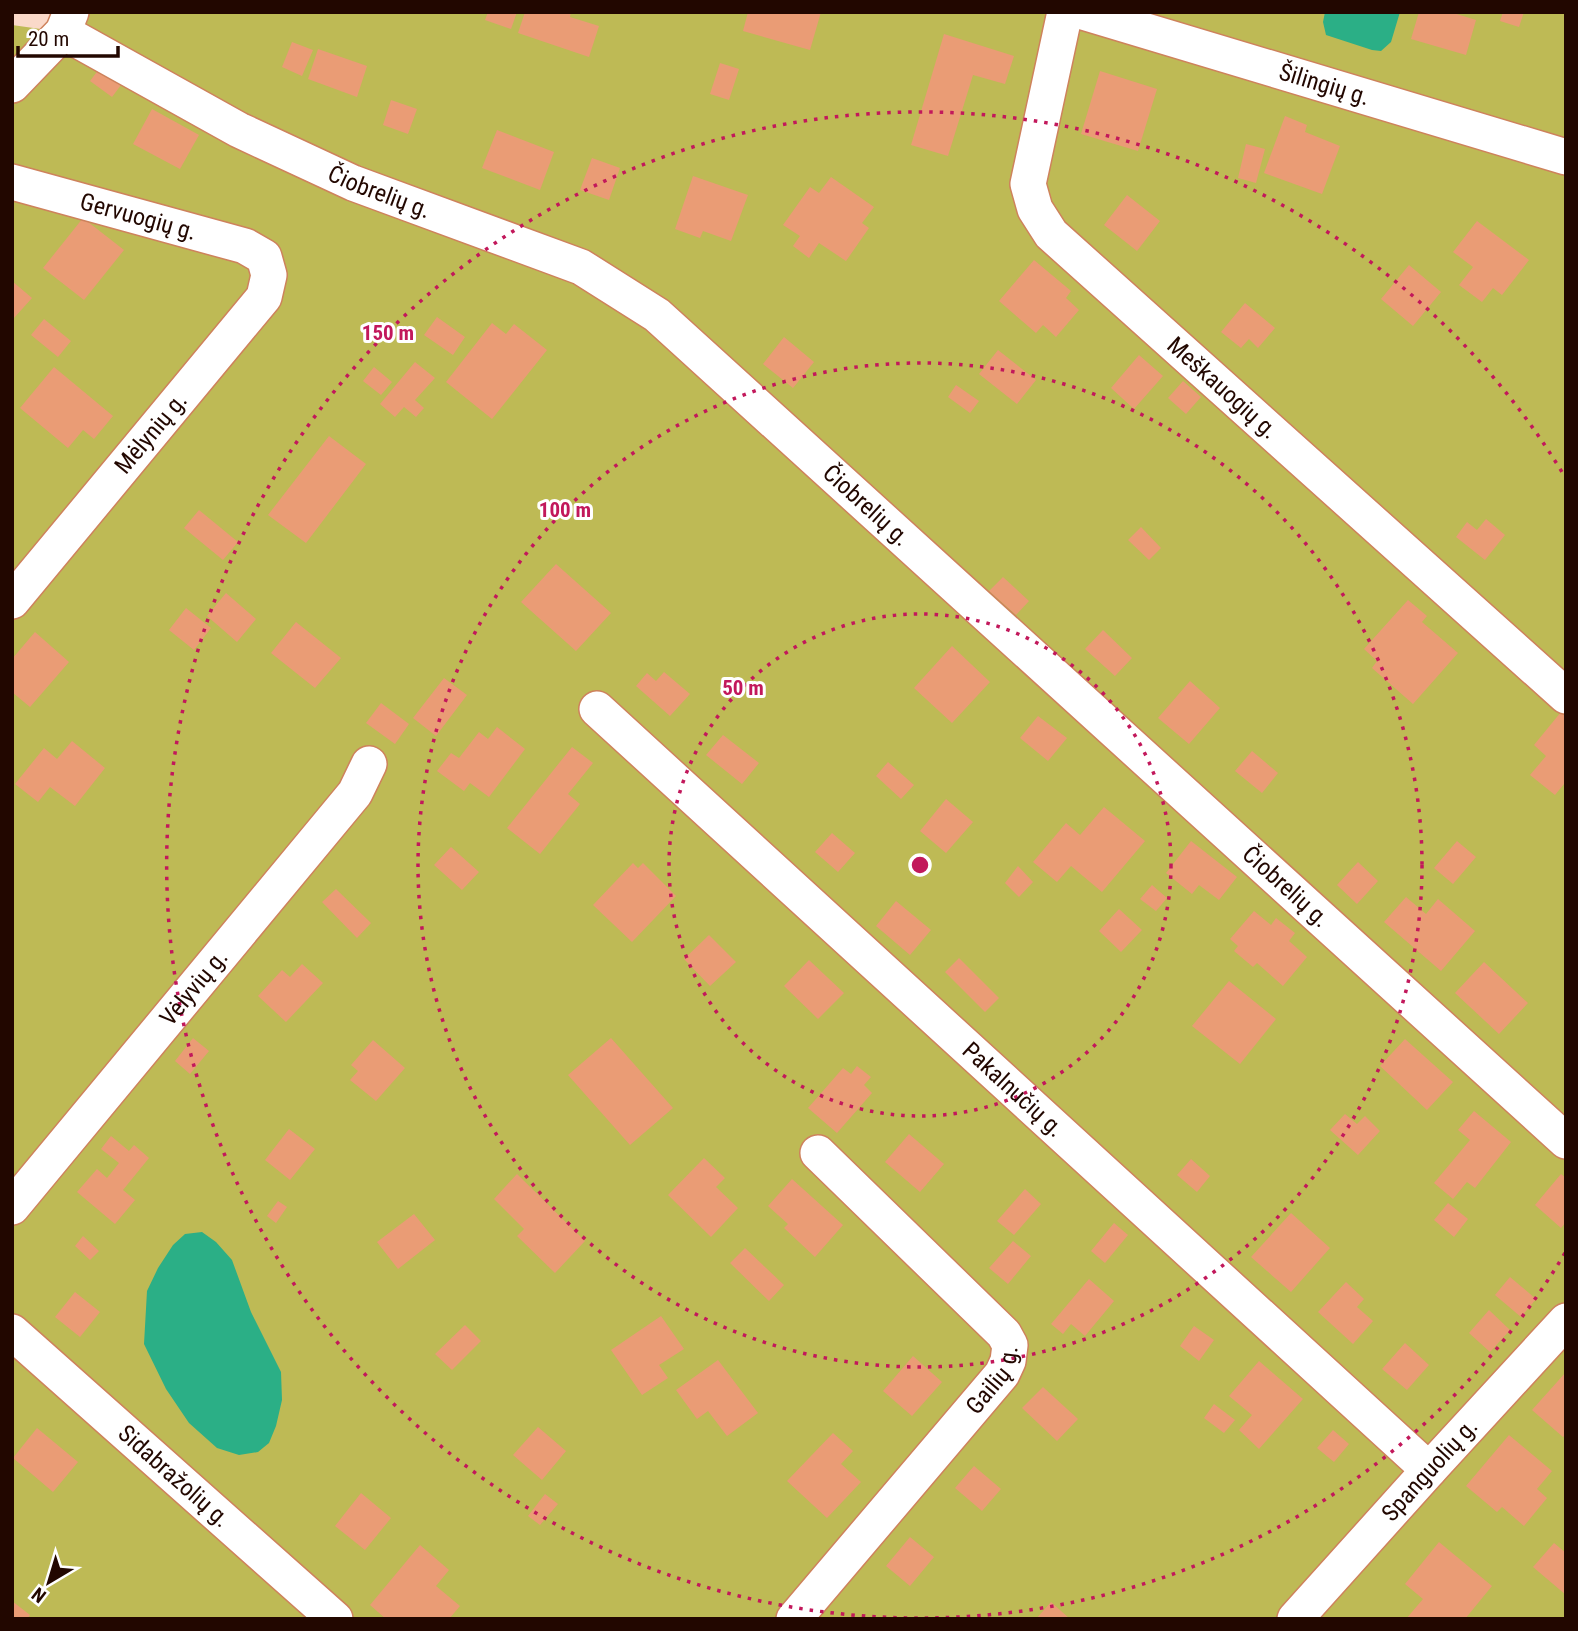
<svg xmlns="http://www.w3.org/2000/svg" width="1578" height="1631" font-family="'Roboto Condensed',sans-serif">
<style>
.green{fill:#beba55}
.water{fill:#2baf86}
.building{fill:#ea9c75}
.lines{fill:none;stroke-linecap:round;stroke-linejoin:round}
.minor-casing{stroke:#ce825c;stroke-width:38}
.minor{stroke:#fff;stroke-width:35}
.ring{fill:none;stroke:#c2185b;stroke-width:3.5;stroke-dasharray:3.5 7}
.labels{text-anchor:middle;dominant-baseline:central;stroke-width:6;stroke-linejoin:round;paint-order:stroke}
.street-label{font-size:24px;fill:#220700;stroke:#fff}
.centre{fill:#c2185b;stroke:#fff;stroke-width:3.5}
.ring-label{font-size:21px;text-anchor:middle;font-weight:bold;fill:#c2185b;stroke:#fff;stroke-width:6;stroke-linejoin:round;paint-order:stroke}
</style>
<rect width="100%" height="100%" fill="#fad9c9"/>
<path class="green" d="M71 12H1566V1619H12V25L62 32Z"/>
<path class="water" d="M1325 12H1400L1391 42 1381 51 1372 50 1326 35 1323 22Z
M202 1232 216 1242 232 1260 251 1312 281 1372 282 1400 276 1426 269 1443 258 1452 239 1455 217 1448 189 1423 166 1389 144 1344 147 1291 158 1268 173 1245 185 1234Z"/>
<path class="building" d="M488 12H517L511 29 485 20Z
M525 12H571L570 17 599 26 589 57 518 33Z
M748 12H821L810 50 743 31Z
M1419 12H1450L1476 20 1466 55 1411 39Z
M1503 12H1524L1519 27 1500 21Z
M944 34 1014 56 1005 84 973 75 948 156 911 145Z
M292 42 313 50 302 76 282 67Z
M318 49 367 66 357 97 308 79Z
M720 63 739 69 729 100 710 94Z
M99 69 121 85 112 97 90 81Z
M1100 71 1157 89 1138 151 1081 134Z
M391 100 417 109 408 134 383 125Z
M152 109 199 135 180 169 133 144Z
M1285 116 1307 125 1305 132 1340 146 1322 194 1264 173Z
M497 130 554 152 540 190 482 168Z
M1246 144 1265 149 1256 183 1238 178Z
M592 158 620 168 609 200 580 190Z
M693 176 748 195 731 241 703 231 700 238 675 229Z
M831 177 874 207 862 223 869 228 846 261 819 243 809 258 793 246 800 236 783 225 810 187 819 193Z
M1127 195 1160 221 1137 251 1104 225Z
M83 218 124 250 84 300 43 268Z
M1477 221 1529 260 1502 295 1493 288 1482 302 1459 285 1473 267 1453 252Z
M1034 260 1071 291 1066 298 1079 310 1056 337 1043 325 1036 333 999 301Z
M1409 265 1441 292 1413 326 1381 299Z
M12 281 32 298 14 318 12 317Z
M1245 303 1275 328 1258 348 1249 339 1241 348 1221 332Z
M437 317 465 337 453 355 424 335Z
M44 319 71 341 58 357 31 335Z
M492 323 506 334 514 324 547 350 492 419 446 382Z
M784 337 814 362 793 388 763 364Z
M998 350 1036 380 1017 404 979 374Z
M1139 355 1163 376 1134 409 1111 388Z
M415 362 435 378 415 400 424 408 416 417 404 407 395 417 380 404Z
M54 367 113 416 94 439 83 430 68 448 20 408Z
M374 367 392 382 381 395 363 381Z
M1183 381 1201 397 1186 414 1168 398Z
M956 385 979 401 970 413 948 397Z
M329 436 366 464 306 543 268 515Z
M199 510 238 542 223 560 184 528Z
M1486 519 1505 535 1485 560 1456 537 1467 522 1477 530Z
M1141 527 1161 548 1149 560 1128 540Z
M556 564 611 613 576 651 521 602Z
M1003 577 1029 601 1016 615 989 591Z
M226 593 256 619 237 642 207 616Z
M1408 600 1427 616 1422 622 1458 653 1413 704 1372 668 1377 661 1364 649Z
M186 608 211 628 194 650 169 630Z
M296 622 341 658 315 688 271 653Z
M1103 630 1132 658 1115 676 1085 649Z
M35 632 69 662 30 707 12 692V659Z
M952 646 990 682 952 723 914 688Z
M664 672 690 694 670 716 636 686 647 673 656 681Z
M444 678 467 695 436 736 413 718Z
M1190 681 1220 708 1189 744 1158 718Z
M381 703 409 724 395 744 366 723Z
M1561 712 1566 716V785L1564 784 1555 795 1530 775 1546 756 1534 745Z
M1038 716 1067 738 1048 761 1020 738Z
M497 727 525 749 489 797 470 783 464 791 437 771 451 753 459 758 479 732 488 739Z
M723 735 759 763 742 784 706 755Z
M72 741 105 768 75 806 50 787 38 802 15 784 44 748 57 759Z
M572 747 593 763 568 794 580 804 540 854 507 828Z
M1252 751 1278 773 1262 793 1235 771Z
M888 762 914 785 901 799 876 776Z
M946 799 973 822 946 853 920 831Z
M1104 807 1145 841 1102 892 1071 866 1057 882 1033 862 1066 823 1080 835Z
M832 833 855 853 838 872 815 852Z
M1191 841 1237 877 1219 900 1199 885 1192 894 1166 873Z
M1457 841 1476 857 1453 884 1434 868Z
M451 847 479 872 462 890 434 865Z
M1358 862 1378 881 1357 904 1337 885Z
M633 863 638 868 643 863 676 896 632 942 593 905Z
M1018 866 1033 882 1019 897 1005 883Z
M1152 885 1167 898 1156 911 1140 899Z
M336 889 371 923 357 938 322 902Z
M1406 897 1426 914 1438 899 1475 931 1441 971 1384 922Z
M896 901 931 930 910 955 876 926Z
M1119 909 1142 930 1121 952 1099 931Z
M1254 911 1271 925 1276 918 1295 933 1289 941 1307 957 1283 986 1257 963 1253 967 1234 951 1238 946 1230 939Z
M709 935 736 962 710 986 684 959Z
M959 958 999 998 985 1012 945 972Z
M809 960 844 993 818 1019 784 986Z
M1484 962 1528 1003 1499 1034 1455 993Z
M302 964 323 983 286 1022 258 996 282 970 290 977Z
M1229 981 1276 1019 1240 1064 1192 1026Z
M193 1038 209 1051 190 1074 175 1061Z
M611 1038 673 1108 630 1145 568 1075Z
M1405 1039 1453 1082 1427 1110 1380 1066Z
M373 1040 405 1068 376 1101 350 1080 358 1071 351 1065Z
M857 1066 871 1077 864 1085 872 1093 837 1133 808 1108 843 1068 851 1074Z
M1474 1111 1511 1142 1475 1188 1467 1182 1453 1199 1434 1183 1470 1140 1458 1130Z
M1345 1114 1357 1124 1365 1116 1380 1131 1358 1155 1330 1130Z
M289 1129 315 1149 290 1180 265 1160Z
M909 1134 944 1164 920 1192 885 1162Z
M111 1136 129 1151 134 1145 149 1158 123 1190 135 1200 115 1224 77 1192 97 1169 107 1178 119 1163 101 1149Z
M704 1158 725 1178 716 1187 738 1208 711 1237 668 1195Z
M1191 1159 1210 1176 1197 1192 1177 1175Z
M517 1174 585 1241 555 1273 517 1236 524 1229 494 1199Z
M1561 1174 1566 1178V1222L1561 1228 1535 1205Z
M792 1179 843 1225 815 1257 784 1228 788 1224 768 1206Z
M1025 1189 1041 1204 1014 1235 997 1221Z
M278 1201 287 1207 276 1223 267 1216Z
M1448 1203 1468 1219 1454 1237 1434 1220Z
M1291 1213 1330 1248 1291 1292 1251 1257Z
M414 1214 435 1240 398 1269 377 1242Z
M1114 1223 1128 1235 1105 1263 1091 1251Z
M83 1236 99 1251 90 1260 75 1246Z
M1013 1241 1031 1256 1008 1284 989 1268Z
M745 1248 784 1285 769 1301 730 1263Z
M1510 1277 1536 1299 1521 1317 1495 1295Z
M1089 1279 1114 1301 1085 1336 1071 1324 1063 1334 1051 1324Z
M1346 1282 1364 1299 1357 1307 1373 1321 1353 1344 1318 1312Z
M75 1292 100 1312 80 1337 55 1317Z
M1489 1310 1510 1330 1490 1352 1469 1333Z
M661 1316 684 1349 659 1365 668 1378 642 1395 611 1350Z
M465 1325 481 1341 452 1370 435 1354Z
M1194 1326 1214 1340 1199 1361 1180 1346Z
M1405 1343 1429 1365 1407 1390 1382 1369Z
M913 1356 942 1382 912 1416 883 1391Z
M718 1360 758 1413 727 1436 708 1411 697 1419 676 1390Z
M1259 1361 1303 1399 1259 1449 1239 1430 1252 1415 1229 1396Z
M1566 1372V1434L1563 1437 1532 1410Z
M1043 1387 1078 1419 1057 1441 1022 1408Z
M1214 1404 1235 1420 1224 1433 1204 1418Z
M538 1427 566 1451 542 1480 513 1455Z
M37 1428 78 1462 53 1492 13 1458Z
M1333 1430 1349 1444 1334 1462 1317 1448Z
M833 1433 853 1451 841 1464 861 1482 827 1518 787 1481Z
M1509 1435 1552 1471 1537 1489 1547 1498 1524 1526 1502 1507 1497 1512 1466 1486Z
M974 1466 1001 1489 982 1511 955 1488Z
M361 1493 391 1518 365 1550 335 1526Z
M545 1494 558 1504 540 1525 528 1516Z
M910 1537 934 1557 910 1586 886 1566Z
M1439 1542 1492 1586 1465 1619H1406L1423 1599 1405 1584Z
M1554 1543 1566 1553V1595L1533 1567Z
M420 1545 449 1570 436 1586 460 1606 449 1619H386L370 1605Z
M12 1601 30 1615 27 1619H12Z
M1051 1602 1070 1619H1036Z"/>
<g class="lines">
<defs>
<g id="minor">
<path id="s1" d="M1065 12 1028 184 1035 209 1051 234 1566 696"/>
<path id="s2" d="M1083 12 1566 157"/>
<path id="s3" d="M63 32 239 130 353 183 581 267 657 315 1566 1141"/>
<path d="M12 85 63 32 71 12"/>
<path id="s4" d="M12 182 245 246 264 257 269 275 264 297 12 601"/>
<path id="s5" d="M597 709 1429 1470"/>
<path id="s6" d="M12 1207 355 793 369 764"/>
<path id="s7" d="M12 1332 335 1619"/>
<path id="s8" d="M794 1619 1002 1374 1008 1361 1010 1345 1004 1334 818 1153"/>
<path id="s9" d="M1295 1619 1429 1470 1566 1321"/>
</g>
</defs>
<use href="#minor" class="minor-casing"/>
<use href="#minor" class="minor"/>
</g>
<g class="ring">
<circle cx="920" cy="865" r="251"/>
<circle cx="920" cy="865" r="502"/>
<path d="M1565 1253A753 753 0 1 1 1565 477"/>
</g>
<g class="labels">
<g class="street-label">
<text stroke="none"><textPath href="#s2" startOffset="252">Šilingių g.</textPath></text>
<text stroke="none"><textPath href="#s3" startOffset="355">Čiobrelių g.</textPath></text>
<text stroke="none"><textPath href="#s4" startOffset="131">Gervuogių g.</textPath></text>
<text stroke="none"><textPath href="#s1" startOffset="462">Meškauogių g.</textPath></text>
<text transform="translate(151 433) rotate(-50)">Mėlynių g.</text>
<text stroke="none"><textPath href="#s3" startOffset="943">Čiobrelių g.</textPath></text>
<text stroke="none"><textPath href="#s3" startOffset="1510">Čiobrelių g.</textPath></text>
<text stroke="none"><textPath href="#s6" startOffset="285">Vėlyvių g.</textPath></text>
<text stroke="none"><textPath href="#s5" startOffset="564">Pakalnučių g.</textPath></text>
<text stroke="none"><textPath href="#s8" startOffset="312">Gailių g.</textPath></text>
<text stroke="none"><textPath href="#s9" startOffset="201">Spanguolių g.</textPath></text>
<text stroke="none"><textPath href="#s7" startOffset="217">Sidabražolių g.</textPath></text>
</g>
</g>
<circle cx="920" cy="865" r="10" class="centre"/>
<g class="ring-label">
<text x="388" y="340">150 m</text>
<text x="565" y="517">100 m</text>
<text x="743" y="695">50 m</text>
</g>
<rect width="1578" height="1631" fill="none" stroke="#220700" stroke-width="28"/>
<g transform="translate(49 1582) rotate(218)" stroke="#ffffff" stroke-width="5" paint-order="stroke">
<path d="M0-5L12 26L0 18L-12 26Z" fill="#220700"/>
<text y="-10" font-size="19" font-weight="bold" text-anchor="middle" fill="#220700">N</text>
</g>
<path d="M18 46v10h100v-10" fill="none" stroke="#220700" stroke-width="3.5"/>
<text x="28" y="46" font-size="21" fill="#220700" stroke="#ffffff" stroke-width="5" paint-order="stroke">20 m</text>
</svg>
